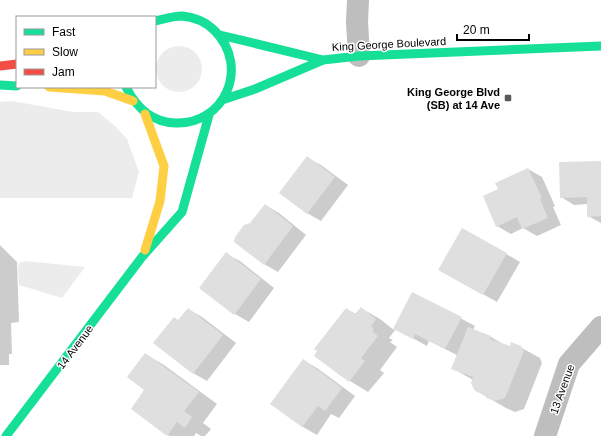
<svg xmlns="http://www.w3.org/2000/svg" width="601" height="436" font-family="Arial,sans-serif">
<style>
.green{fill:#ececec}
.shadow{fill:#0003}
.building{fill:#dfdfdf}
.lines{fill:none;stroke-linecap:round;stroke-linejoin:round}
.street{stroke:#bebebe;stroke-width:22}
.fast{stroke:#16e098;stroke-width:9}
.slow{stroke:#ffcf43;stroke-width:9}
.jam{stroke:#f24e42;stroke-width:9}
.poi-dot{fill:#595959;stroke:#fff;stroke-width:1.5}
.labels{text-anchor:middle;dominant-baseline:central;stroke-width:3;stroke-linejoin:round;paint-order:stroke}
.street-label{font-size:11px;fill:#000;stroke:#fff}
.poi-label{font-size:11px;font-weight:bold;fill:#000;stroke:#fff;text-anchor:end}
</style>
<rect width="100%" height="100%" fill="#fff"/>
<path class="green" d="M156 69a23 23 0 1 1 46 0a23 23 0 1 1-46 0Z
M12 101 73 112H98L115 126 127 139 139 172 132 198H0V102Z
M25 261 85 267 62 298 19 285 18 266 19 263Z"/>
<path class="shadow" d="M307 158 321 165 348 185 321 221 307 213Z
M601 162V223L588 216V204L574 205 561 197Z
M528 169 542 177 555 206 553 207 561 225 537 236 523 228 511 234 497 226Z
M265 205 279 213 306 235 278 272 264 264Z
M463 229 520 262 497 302 440 270Z
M0 245 17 262 19 322 11 323 12 354H9V365H0Z
M226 254 240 261 274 288 249 322 235 314Z
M413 293 475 326 473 330 491 337 510 348 520 347 540 358 542 363 524 409 515 412 506 408 475 390 473 380 452 368 457 355 429 341 427 346 396 329 389 338 393 340 390 342 397 347 380 370 384 373 368 392 350 381 315 355 346 309 356 314 361 308 380 319 394 330Z
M188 309 202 317 236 343 207 381 193 373 179 321Z
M145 354 164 365 217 404 203 423 211 429 205 436H201L196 433 194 436H170L168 435 146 389Z
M303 360 317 368 355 396 339 418 331 414 317 435 303 427 271 404Z"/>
<path class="building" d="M307 156 335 177 307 214 279 193Z
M601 161V216L587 217V197L560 198 559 162Z
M528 168 542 198 540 199 548 218 522 229 517 217 496 227 483 196 498 189 495 183Z
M265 204 293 226 264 265 234 242 235 237 244 225 250 223Z
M462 228 507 253 483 295 438 270Z
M226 252 261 279 234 315 199 288Z
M412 292 462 317 445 349 415 334 413 339 393 329Z
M361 307 376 319 371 326 374 329 372 331 378 336 361 358 365 361 349 382 314 356 317 351 314 349 346 308 355 314Z
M188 308 223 335 193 374 153 343 174 317 178 320Z
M468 327 491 336 490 339 510 346 511 342 521 346 524 351 505 398 495 401 486 398 487 396 475 391 471 383 473 377 451 369Z
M145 353 199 392 184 411 192 417 185 428 177 422 167 436 131 409 144 390 127 377Z
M303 359 342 388 325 411 318 406 302 427 270 404Z"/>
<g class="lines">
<path class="street" d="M358 0 357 22 359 56
M545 436 569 364 601 327"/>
<path class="fast" d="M220 35 323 60
M0 85 17 86
M126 87C136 107 151 122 175 123 225 125 250 67 215 31 206 22 194 17 182 16 173 16 164 19 155 21
M222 100 255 89 323 60 359 56 601 46
M6 436 142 257 182 212 209 115"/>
<path class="slow" d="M49 87 105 91 133 101
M145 114 164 166 160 201 145 250"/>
<path class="jam" d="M0 66 17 64"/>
</g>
<rect class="poi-dot" x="504" y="94" width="8" height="8" rx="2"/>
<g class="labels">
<g class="street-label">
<text transform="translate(389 44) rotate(-3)">King George Boulevard</text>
<text transform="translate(75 347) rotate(-53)">14 Avenue</text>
<text transform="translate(562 389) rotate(-70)">13 Avenue</text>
</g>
<g class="poi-label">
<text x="500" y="92">King George Blvd<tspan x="500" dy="13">(SB) at 14 Ave</tspan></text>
</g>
</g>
<rect x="16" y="16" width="140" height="72" fill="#ffffff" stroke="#999999"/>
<rect x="24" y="29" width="20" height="6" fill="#16e098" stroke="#999999"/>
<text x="52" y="36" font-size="12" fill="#000000">Fast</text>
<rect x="24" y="49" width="20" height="6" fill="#ffcf43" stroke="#999999"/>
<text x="52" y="56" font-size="12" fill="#000000">Slow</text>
<rect x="24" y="69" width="20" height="6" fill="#f24e42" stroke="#999999"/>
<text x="52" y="76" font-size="12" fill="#000000">Jam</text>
<path d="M457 34v6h72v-6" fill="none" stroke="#000000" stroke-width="2"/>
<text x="463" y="34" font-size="12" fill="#000000" stroke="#ffffff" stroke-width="3" paint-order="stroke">20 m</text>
</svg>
